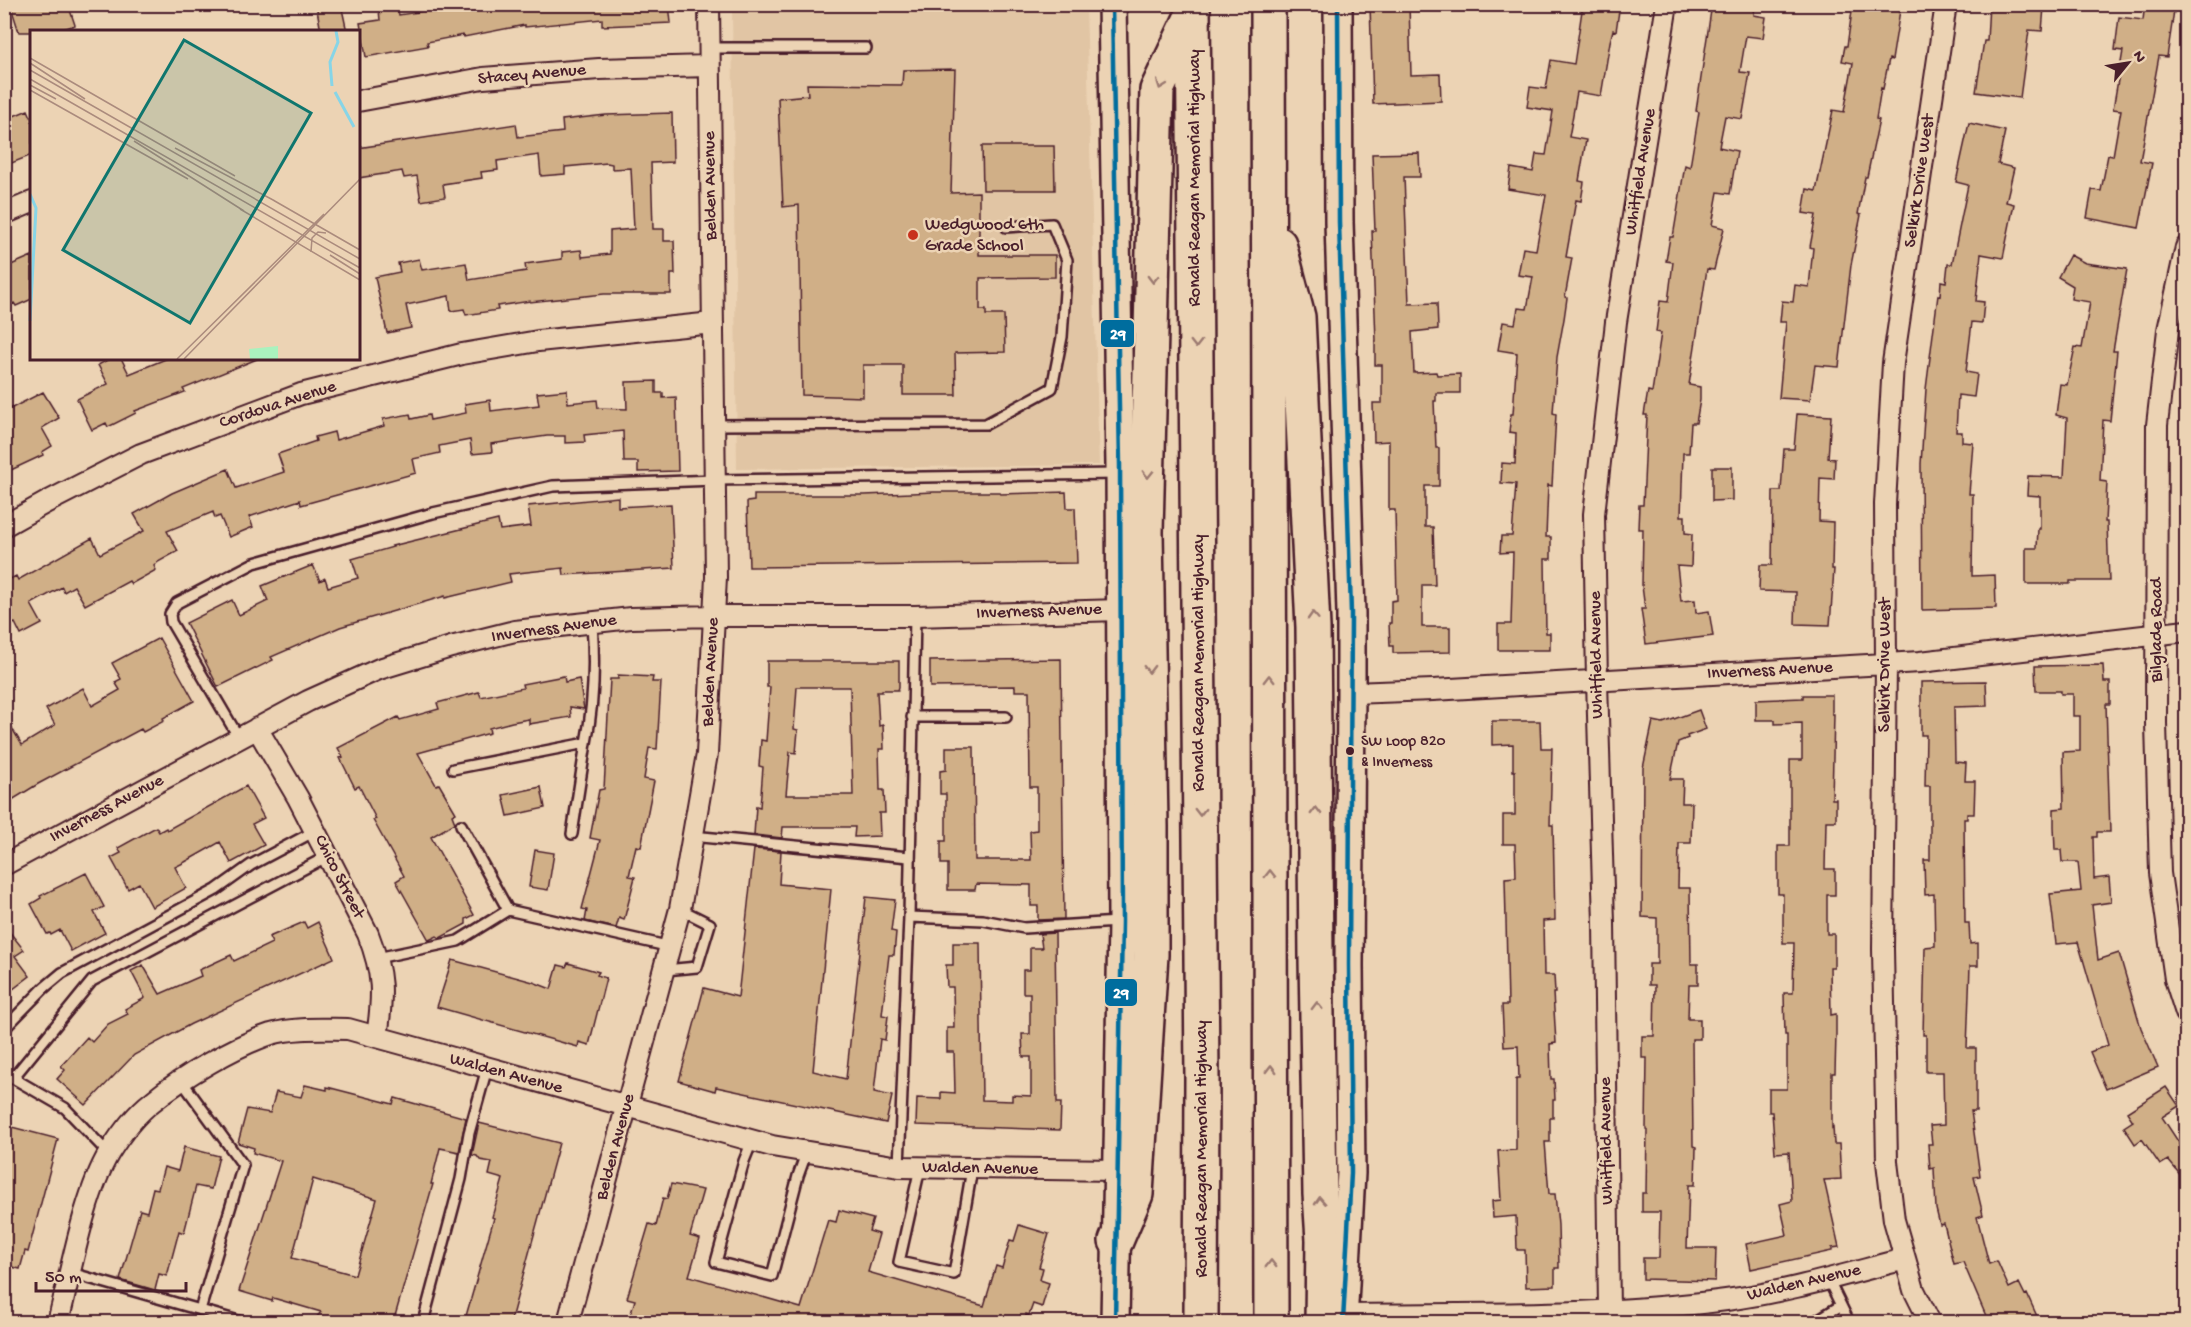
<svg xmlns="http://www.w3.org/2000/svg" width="2191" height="1327" font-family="'Gochi Hand',sans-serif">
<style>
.built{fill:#e1c5a4}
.building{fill:#d0af87;stroke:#4a1f2b;stroke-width:1.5;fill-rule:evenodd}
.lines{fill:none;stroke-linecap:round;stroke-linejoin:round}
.lane-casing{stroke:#4a1f2b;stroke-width:14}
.street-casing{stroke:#4a1f2b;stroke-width:24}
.secondary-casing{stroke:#4a1f2b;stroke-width:32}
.highway-casing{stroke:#4a1f2b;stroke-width:38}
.lane{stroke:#ecd3b4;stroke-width:9}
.street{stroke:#ecd3b4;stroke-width:20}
.secondary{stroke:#ecd3b4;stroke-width:27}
.highway{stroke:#ecd3b4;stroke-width:33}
.bus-1-casing{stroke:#ecd3b4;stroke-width:9}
.bus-1{stroke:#006d9e;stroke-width:4.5}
.oneway{stroke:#9b7970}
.poi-dot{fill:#c8321e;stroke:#ecd3b4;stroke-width:2}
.bus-dot{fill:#4a1f2b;stroke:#ecd3b4;stroke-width:2}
.labels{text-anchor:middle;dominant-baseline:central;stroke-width:5;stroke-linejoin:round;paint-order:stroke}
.bus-label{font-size:16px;fill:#4a1f2b;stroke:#ecd3b4;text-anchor:start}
.street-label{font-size:18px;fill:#4a1f2b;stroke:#ecd3b4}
.poi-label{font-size:18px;fill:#4a1f2b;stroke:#ecd3b4;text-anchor:start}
.inset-river{fill:none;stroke:#87d5e7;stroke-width:3}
.inset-road{fill:none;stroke:#ab8b7d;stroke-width:1.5}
.view{fill:#0f766e;fill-opacity:0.15;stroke:#0f766e;stroke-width:3}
.inset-edge{fill:none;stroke:#4a1f2b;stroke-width:3}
.line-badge{stroke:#ecd3b4;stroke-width:2}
.badge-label{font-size:16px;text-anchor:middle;font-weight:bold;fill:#fff}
</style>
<rect width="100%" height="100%" fill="#ecd3b4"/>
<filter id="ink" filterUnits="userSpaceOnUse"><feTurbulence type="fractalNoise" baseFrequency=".0167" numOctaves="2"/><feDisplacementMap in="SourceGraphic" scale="12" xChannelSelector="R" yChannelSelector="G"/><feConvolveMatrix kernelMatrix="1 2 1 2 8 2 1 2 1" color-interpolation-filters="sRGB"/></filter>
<g filter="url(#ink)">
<path class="built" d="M732 5H1086L1099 465 737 469Z"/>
<path class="building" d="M10 4H68L75 25 55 32H19Z
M316 4H341L347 32H321Z
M442 4H669L671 23 602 26V19L525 27V25L464 37 463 35 427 42 428 46 366 57 360 23 380 20 379 10 397 7 399 15 442 8Z
M1370 4H1409L1411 75 1440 74 1441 101 1373 104Z
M1583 4H1620L1616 31 1613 30 1610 42 1601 96 1577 92 1569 137 1586 140 1579 181 1584 182 1581 201 1576 200 1566 257 1572 258 1565 297 1567 298 1564 319 1557 357 1553 413 1556 414 1552 486 1548 485 1546 537H1551V559H1545L1546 633H1550V650H1498V624H1511L1513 552 1500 553 1501 536H1512L1516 484 1501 483 1502 463 1515 464 1516 433 1509 432 1511 414H1513L1517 353 1498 350 1503 322 1515 324 1518 308 1527 309 1533 277 1518 275 1523 248 1536 250 1546 195 1508 189 1511 168 1533 172 1536 154 1546 155 1553 111 1527 107 1530 87 1546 89 1551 60 1574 64Z
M1712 4H1755L1754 15 1766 17 1763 38 1746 36 1740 72 1750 73 1742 119 1725 116 1719 147 1737 151 1730 194 1718 192 1712 225 1724 228 1714 270 1707 269 1689 385 1700 387V400L1696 423H1691L1689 453H1683L1681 516H1685V533L1692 534 1691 567 1677 566 1681 601 1695 600 1696 613 1709 611 1713 636 1646 644 1641 609H1645L1642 586 1643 529H1638L1639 505H1643L1647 415H1644L1648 391 1652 392 1661 333 1656 332 1660 301 1668 302 1673 262 1666 261 1670 237H1673L1685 165 1690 167 1699 112 1696 111Z
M1853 4H1901L1892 60 1889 59 1883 89 1881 88 1876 119 1879 120 1867 177H1865L1858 214 1861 215 1851 265 1839 367 1815 365 1810 400 1779 398 1786 322H1780L1782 301 1793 302 1795 285 1809 287 1813 248 1810 247 1816 215 1803 213 1807 189 1816 191 1833 110 1844 112 1853 63 1842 61 1845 46H1847Z
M1989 4H2032V6L2044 7 2042 31 2029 30 2020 98 1976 92 1984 41H1987Z
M2145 4H2175L2167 57 2159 56 2140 161 2152 163 2139 228 2087 218 2092 190 2101 191 2108 155 2113 156 2121 110 2113 109 2123 51 2115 50 2119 17 2143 20Z
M955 69 951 193 979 192V255H1055V277L980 278V310H986V315H1004L1005 352 955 353 956 395H903V365H863V397L802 395 799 205 783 207 778 98 808 95 807 84 902 85 903 70Z
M28 110 32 119V155L4 166V120Z
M672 113 673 162 651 163 653 229H664V241H674L675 274H671V294H604L530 302V301L497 306 498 310 466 315 464 309 451 311 449 296 406 305 411 328 387 333 375 277 400 272 398 263 419 259 422 270 466 263 469 280 526 271 525 264 562 259V252L581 250 582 257 610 254V231L634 229 631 168 612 169V164L607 163 565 167V174L541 176 539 155 497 161 498 170 481 172 482 178 443 184 445 197 421 201 417 176 404 178 402 171 358 178V148L516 124 518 137 563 132 562 120 606 115Z
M1969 123 2005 131 1998 164 2014 168 2006 202 2014 204 2003 258 1981 254 1976 301 1984 302 1982 323 1972 322 1966 372 1977 374 1974 397 1958 395 1956 432H1962V442L1973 443 1969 494H1973L1972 576 1995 575 1996 608 1922 610 1921 464 1926 389 1938 295 1940 296 1941 281 1946 282 1948 264H1952L1968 185 1956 182Z
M982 146H1054L1055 190H983Z
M1419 153 1420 177H1404L1409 304 1437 303 1438 329 1412 332 1414 373 1436 372 1437 375 1460 374V393H1436V401H1434L1436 448H1439V486H1425V527H1433L1435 585H1422V627H1450V652L1393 653V646H1390L1389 623H1391V601L1397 600 1395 510H1389V441L1374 442 1373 403H1382V365H1375V341H1376L1372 231H1375L1372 154Z
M2070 255 2085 263 2127 269 2113 351H2117L2110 421 2103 420 2100 481 2107 482 2105 522H2107L2109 581H2070V584H2026V548H2037L2038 529H2040V496L2027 495 2028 476 2064 477 2067 418 2056 415 2060 384 2067 385 2075 347 2082 348 2090 302 2071 299 2073 286 2058 277Z
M32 256V299L16 306 14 303 4 308V268Z
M111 358H121L129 374 168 358 257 359 183 389 185 392 135 411 136 413 108 427 106 423 92 430 77 399 108 384 98 365Z
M656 381V393H663V398L676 397 678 471 638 472V462H624L623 431 584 435 585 442 565 443V436H547L491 444 492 452 472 454 470 440 439 446 440 453 413 459 416 473 301 505 300 500 249 517 253 527 229 537 220 516 215 518 213 512 167 531 178 551 158 562 154 566 156 570 131 584 129 581 85 605 74 586 64 592 62 587 31 604 42 624 21 635 15 623 4 628V582L16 576 18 580 92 538 100 554 144 531 134 514 172 493 228 469 236 488 284 472 278 454 316 441 315 437 334 432 336 440 384 426 383 419 410 414 411 419 429 415 430 420 466 413 465 404 490 400 491 411 539 405 537 393 567 390 568 403 597 400 598 408 627 409 626 382Z
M43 392 59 418 42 428 52 446 42 452 43 455 11 470 4 458V412Z
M1797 414 1831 416 1828 458 1835 459 1834 479 1820 478 1819 521 1833 522 1832 569H1834L1830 625 1795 624 1796 592 1759 591 1760 565H1772L1773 491H1781L1784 449H1794Z
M1712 467H1732V500L1712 501Z
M934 492H1000V494L1066 492 1067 508H1075L1077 563 749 567 747 502 754 501V495H865Z
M618 497V507L671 504 674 568 564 575 563 568 509 574 511 582 445 598V596L340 627 271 657 273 660 218 687 186 623 232 600 239 615 268 601 262 586 313 565 320 581 325 578 328 587 358 578 352 559 393 547 392 546 498 520 500 530 531 526 528 506Z
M159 638 194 701 163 718 164 721 143 732 141 729 38 784 4 805V715L22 745 55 725 46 709 83 688 92 706 120 690 115 682 121 679 112 663Z
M1061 659 1064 919 1038 920V906H1031V885L976 884 975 890H948V864H941V841H946V794H940V771L946 770V747H974L975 860H1031L1030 831 1037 830V787H1030L1029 691H1015V686L930 687V661Z
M767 661H899V687L898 690H882V692H877L879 726 883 725 884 749H879L880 790H884L885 813H879L880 836 854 837 855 827H783L782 838 754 835 756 806 760 807 763 767 759 766 761 740 766 741 770 687H767ZM797 687H850L853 795H786L790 752 796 753 798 730 794 729Z
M2103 665 2104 682H2110V704H2106L2110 832H2097V837H2093L2094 879 2109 877 2111 902 2092 905 2098 960 2119 953 2141 1028 2158 1067 2106 1089 2090 1052 2108 1045 2078 942 2056 944 2050 894 2081 891 2078 862H2062L2061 850H2055L2054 826V809L2064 808 2063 752 2080 751V716H2073V694H2061V691H2036L2035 666Z
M618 675 653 677 652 682H661L657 749 649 748 644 779 654 781 649 806 641 847 636 846 629 876 635 877 624 920 619 918 616 928 585 921 587 910 582 909 600 840 590 838 599 790 604 789 610 679H618Z
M564 676 565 682 579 679 584 709 570 707 571 717 529 724V719L512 722 489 728 490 733 418 753 436 785 439 784 456 813 452 815 455 823 431 837 474 915 466 919V924L440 938 437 936 429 940 396 881 404 876 373 820 376 819 359 786 355 788 340 758 343 757 338 748 398 717 400 720 439 709 437 703 479 692 481 697 523 688 522 684Z
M1986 681 1987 706 1954 707 1955 762 1966 763 1965 781H1975L1974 814H1967V819H1964L1965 923H1969L1970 944 1978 943V966H1970L1967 1048H1976V1111H1971L1980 1176 1974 1177 1983 1215 1977 1217 1989 1264 1997 1261 2009 1288 2019 1283 2025 1295 2027 1294 2040 1323H1989L1963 1262 1954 1264 1944 1224 1940 1225 1936 1209 1934 1168 1930 1169 1928 1144H1932L1930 1126 1944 1125 1943 1072H1926V1035H1923L1925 947 1935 946 1934 894 1925 895 1924 860H1930V786H1925L1926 735H1921V682Z
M1803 695H1832V714H1834L1832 799H1836V821H1826L1825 869H1835V895H1827V934H1834V967H1830L1831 1015 1836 1014V1034L1835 1073H1832V1128L1833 1127 1834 1144H1839L1841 1179 1824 1180 1839 1247 1832 1248V1251L1751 1269 1746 1244 1787 1235 1780 1204 1792 1201 1789 1152 1775 1153 1772 1112H1769V1089H1787V1035H1785L1784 993H1793L1794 943H1783V894H1778V846H1790V760H1802V723L1775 724V720H1756V700L1803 698Z
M1699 710 1706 729 1687 736 1688 738 1678 742 1670 779H1683L1682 803H1692L1691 843H1679L1678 888H1690L1691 964H1698V985H1689L1688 1019H1700V1039H1692L1693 1146 1696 1147 1695 1185H1689L1687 1248H1716L1715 1281 1643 1279V1258H1659L1660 1212H1642V1193H1646L1647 1129H1646L1647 1058H1642V1036H1654L1655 985H1649V964H1657V918L1642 917 1643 768 1653 721 1663 723Z
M1492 721H1540L1541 748H1552L1550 825H1553L1555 920 1543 921 1544 975H1554L1555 993H1553L1556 1043 1550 1044 1551 1079H1554L1555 1100H1553V1118H1550V1142H1545L1549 1194H1555L1558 1225 1559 1268H1555V1286L1526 1287 1525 1250H1517L1516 1216 1493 1218 1492 1201 1501 1200 1498 1151 1516 1150V1079H1519L1518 1046 1504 1047 1502 1005H1508L1505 878 1516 877 1515 844H1503V815H1515V771H1513V744L1492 745Z
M246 786 264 818 252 824 264 845 231 863 220 842 185 862 175 867 186 888 152 907 139 883 128 889 111 858 121 853 118 848 156 827 159 832 166 828 167 830Z
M541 787 545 808 508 816 503 795Z
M754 849 781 851 779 884 831 889 813 1071 846 1079 866 897 895 900 891 931 896 932 894 955H889L882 1015 888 1016 885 1040 880 1039 874 1092 892 1096 886 1123 716 1087 715 1091 679 1081 704 988 738 997Z
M535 850 554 853 548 890 529 887Z
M86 873 104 907 94 912 105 933 71 951 60 930 51 935 50 933 47 934 31 904 41 898 40 896Z
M304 922 307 928 318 922 334 958 191 1024 134 1055 86 1105 57 1079 65 1070 61 1066 87 1037 92 1042 108 1024 128 1014 125 1009 145 998 131 971 143 965 160 994 201 976 199 970 231 955 234 961 272 943 269 937Z
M4 925 24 950 15 956 30 976 4 996Z
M1055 933 1057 1103H1061L1060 1130 916 1125 917 1098 941 1099V1092L955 1093 954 1052H947V1028H954L953 987H947L946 965H953V943H980L982 1100 1012 1101V1095L1031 1096V1057H1023L1022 1034H1030V993H1023V970H1030V948H1042L1040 934Z
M452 960 533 982 551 989 558 965 566 967 568 963 599 972 597 975 606 978 589 1045 579 1042 578 1047 437 1007Z
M305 1085 327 1090V1087L393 1104 395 1098 466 1118 459 1152 440 1148 431 1184H433L393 1323H337L316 1318 321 1312 273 1298 272 1301 239 1291 281 1161 253 1153 254 1148 238 1143 247 1109 270 1113 276 1092 301 1097ZM313 1179 377 1199 355 1275 292 1258Z
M2166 1087 2179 1106 2162 1117 2187 1155V1183L2168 1160 2160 1165 2142 1139 2135 1144 2124 1127 2133 1121 2127 1112Z
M479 1123 559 1143 510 1323H464L494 1218 492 1217 503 1179 489 1175 492 1162 480 1160 477 1156 472 1155Z
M4 1125 58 1139 28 1252 25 1251 20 1269 4 1265Z
M184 1147 219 1156 211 1189 196 1186 184 1233 179 1231 167 1276 159 1274 155 1290 120 1280 140 1210 147 1212 153 1188 158 1189 164 1167 178 1171Z
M671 1184 703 1190 690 1236 700 1239 689 1276 801 1308 828 1220 836 1222 839 1210 873 1219 869 1231 879 1234 868 1272 984 1306 996 1266 1002 1268 1010 1240 1014 1241 1019 1225 1049 1234 1039 1267 1043 1268 1040 1280 1049 1283 1042 1307 1033 1304 1029 1315 1026 1314 1025 1323H628L635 1300 627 1298 649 1224 656 1226 663 1198 667 1199Z"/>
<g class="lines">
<defs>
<path id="lane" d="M709 48H866
M715 425 986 424 1052 388 1062 337 1067 260 1052 224 1006 227
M912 717H1006
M239 738 171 622 170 614 177 603 254 563 433 513 553 486 715 480 1118 474
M453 769 586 743C594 703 595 664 592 623
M461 825 508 910
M572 834 586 743
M692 836 909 857
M909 917 983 920 1024 928 1118 922
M377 958 458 941 508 910 671 947
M665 970 697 967 710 924 680 909
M4 1029 44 988 62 973 216 890 251 865 315 831
M181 1080 243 1165 200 1310
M752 1141 744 1161 716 1262 772 1276 798 1176 807 1151
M109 1154 65 1108 13 1078 92 981 328 856
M899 1167 909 917 915 616
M920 1168 899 1262 954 1274 972 1169
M71 1273 242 1322
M1828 1279 1849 1322
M1656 1309 1661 1322
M423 1322 461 1179 469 1133 487 1068
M1814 1322 1840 1306"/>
<path id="street" d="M358 101 483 78 599 69 708 66
M4 214 32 202
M2186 247 2168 330 2157 425 2156 723 2160 873 2175 979 2186 1013
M4 526 47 502 141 454 301 394 462 354 538 341 713 323
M1351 693 1433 690 1920 662 2186 631
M257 728 298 798 368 934C384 975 383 995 377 1037
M4 865 308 701 379 669 451 647 515 631 631 618 714 616H915L1120 610
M1609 1310 1604 923 1597 681 1594 514 1616 322 1667 4
M1343 1315C1470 1313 1600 1317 1726 1300 1787 1292 1846 1274 1905 1259
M58 1322C71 1273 83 1197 109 1153 120 1135 136 1114 153 1101 182 1077 235 1046 271 1034 295 1027 323 1029 348 1029L772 1146 899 1167 1117 1170
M568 1322 680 909 707 754 716 577 709 4
M1930 1322 1914 1290 1894 1220 1887 1162 1883 949 1886 664 1885 504 1893 363 1946 4"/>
<path id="secondary" d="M1112 4 1120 465 1122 922 1115 1322
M1338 4 1339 222 1351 613V693L1349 965 1351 1173 1343 1322"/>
<path id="highway" d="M1193 4 1202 1078 1201 1322
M1268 4 1271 1322
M1279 244 1298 317 1313 627 1316 958 1320 1194 1323 1240 1322 1322
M1116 1241 1136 1194 1151 955V826L1146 532 1157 90 1190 20"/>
</defs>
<use href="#lane" class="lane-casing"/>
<use href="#street" class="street-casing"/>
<use href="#secondary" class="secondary-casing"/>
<use href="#highway" class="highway-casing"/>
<use href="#lane" class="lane"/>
<use href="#street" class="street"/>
<use href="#secondary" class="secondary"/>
<use href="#highway" class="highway"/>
<defs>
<path id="bus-1" d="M1112 4 1120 465 1122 922 1115 1322
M1338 4 1339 222 1351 613 1349 965 1351 1173 1343 1322"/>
</defs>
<use href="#bus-1" class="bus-1-casing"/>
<use href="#bus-1" class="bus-1"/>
</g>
<defs><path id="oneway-chevron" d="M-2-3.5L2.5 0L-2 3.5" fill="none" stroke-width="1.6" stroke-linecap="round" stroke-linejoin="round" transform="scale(1.5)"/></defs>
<g class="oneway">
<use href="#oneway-chevron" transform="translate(1161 85) rotate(110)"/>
<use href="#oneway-chevron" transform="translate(1153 279) rotate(91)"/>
<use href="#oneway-chevron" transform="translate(1196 344) rotate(90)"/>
<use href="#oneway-chevron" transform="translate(1148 474) rotate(91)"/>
<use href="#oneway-chevron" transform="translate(1313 616) rotate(-93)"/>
<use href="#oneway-chevron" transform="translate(1149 669) rotate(89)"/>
<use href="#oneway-chevron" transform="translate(1269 679) rotate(-90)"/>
<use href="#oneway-chevron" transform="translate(1316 811) rotate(-90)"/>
<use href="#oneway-chevron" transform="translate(1200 812) rotate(90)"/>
<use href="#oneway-chevron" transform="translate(1270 874) rotate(-90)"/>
<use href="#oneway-chevron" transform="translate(1317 1006) rotate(-91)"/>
<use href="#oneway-chevron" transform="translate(1271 1069) rotate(-90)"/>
<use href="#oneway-chevron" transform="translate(1320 1201) rotate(-93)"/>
<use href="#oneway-chevron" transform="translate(1271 1264) rotate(-90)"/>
</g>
</g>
<circle class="poi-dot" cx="913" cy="235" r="6"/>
<circle class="bus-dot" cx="1350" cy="751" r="5"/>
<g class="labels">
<g class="bus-label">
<text x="1361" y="742">SW Loop 820<tspan x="1361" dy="21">&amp; Inverness</tspan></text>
</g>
<g class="street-label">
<text transform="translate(532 75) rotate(-5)">Stacey Avenue</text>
<text transform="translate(1641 172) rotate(-81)">Whitfield Avenue</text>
<text transform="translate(1195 178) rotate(-90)">Ronald Reagan Memorial Highway</text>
<text transform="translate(1920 181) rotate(-82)">Selkirk Drive West</text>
<text transform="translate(711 186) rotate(-91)">Belden Avenue</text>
<text transform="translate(278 405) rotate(-18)">Cordova Avenue</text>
<text transform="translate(1039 612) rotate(-2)">Inverness Avenue</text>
<text transform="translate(554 629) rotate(-8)">Inverness Avenue</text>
<text transform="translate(2157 630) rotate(-90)">Bilglade Road</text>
<text transform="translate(1597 655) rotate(-91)">Whitfield Avenue</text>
<text transform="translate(1199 663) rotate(-90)">Ronald Reagan Memorial Highway</text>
<text transform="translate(1885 665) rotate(-90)">Selkirk Drive West</text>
<text transform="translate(1770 671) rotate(-3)">Inverness Avenue</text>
<text transform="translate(711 672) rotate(-87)">Belden Avenue</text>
<text transform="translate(107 809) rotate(-28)">Inverness Avenue</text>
<text transform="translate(339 877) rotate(63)">Chico Street</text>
<text transform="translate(506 1074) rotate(15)">Walden Avenue</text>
<text transform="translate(1607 1141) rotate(-91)">Whitfield Avenue</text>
<text transform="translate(616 1147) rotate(-75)">Belden Avenue</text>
<text transform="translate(1202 1149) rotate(-90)">Ronald Reagan Memorial Highway</text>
<text transform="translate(980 1169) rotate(1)">Walden Avenue</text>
<text transform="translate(1804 1283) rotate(-13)">Walden Avenue</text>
</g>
<g class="poi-label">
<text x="925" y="225">Wedgwood 6th<tspan x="925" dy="21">Grade School</tspan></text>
</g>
</g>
<g transform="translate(30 30)">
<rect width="330" height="330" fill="#ecd3b4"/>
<path d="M248 316V329H220L219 319Z" fill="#aaf2be"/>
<path class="inset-river" d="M302 56 300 32 308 12 306 1M305 62 324 97M0 164 6 178 0 291"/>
<path class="inset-road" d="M0 28 205 146M0 33 55 69M0 40 330 229M0 49 330 238M0 55 26 69M0 60 158 149M104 111 214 181M145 118 245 171M243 170 330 220M210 179 330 250M281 222 282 208 288 202 296 203M300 225 330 244M147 329 294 184M154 329 330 149"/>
<path class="view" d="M154 10 281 83 160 293 33 220Z"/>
<rect width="330" height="330" class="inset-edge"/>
</g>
<g class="line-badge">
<rect x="1100" y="319" width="35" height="29" rx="6" fill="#006d9e"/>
<rect x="1104" y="978" width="34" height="29" rx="6" fill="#006d9e"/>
</g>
<g class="badge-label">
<text x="1118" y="339">29</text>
<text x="1121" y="998">29</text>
</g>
<rect width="2191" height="1327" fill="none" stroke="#ecd3b4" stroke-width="24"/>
<rect x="12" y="12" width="2167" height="1303" fill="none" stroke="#4a1f2b" stroke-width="2" filter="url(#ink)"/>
<g transform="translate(2128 63) rotate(60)" stroke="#ecd3b4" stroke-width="4.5" paint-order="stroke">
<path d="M0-4.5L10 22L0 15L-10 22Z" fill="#4a1f2b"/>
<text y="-9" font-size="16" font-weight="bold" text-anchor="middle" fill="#4a1f2b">N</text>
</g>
<path d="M36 1282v9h150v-9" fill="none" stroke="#4a1f2b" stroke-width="3"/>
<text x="45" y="1282" font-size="18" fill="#4a1f2b" stroke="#ecd3b4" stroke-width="4.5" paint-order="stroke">50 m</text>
</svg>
